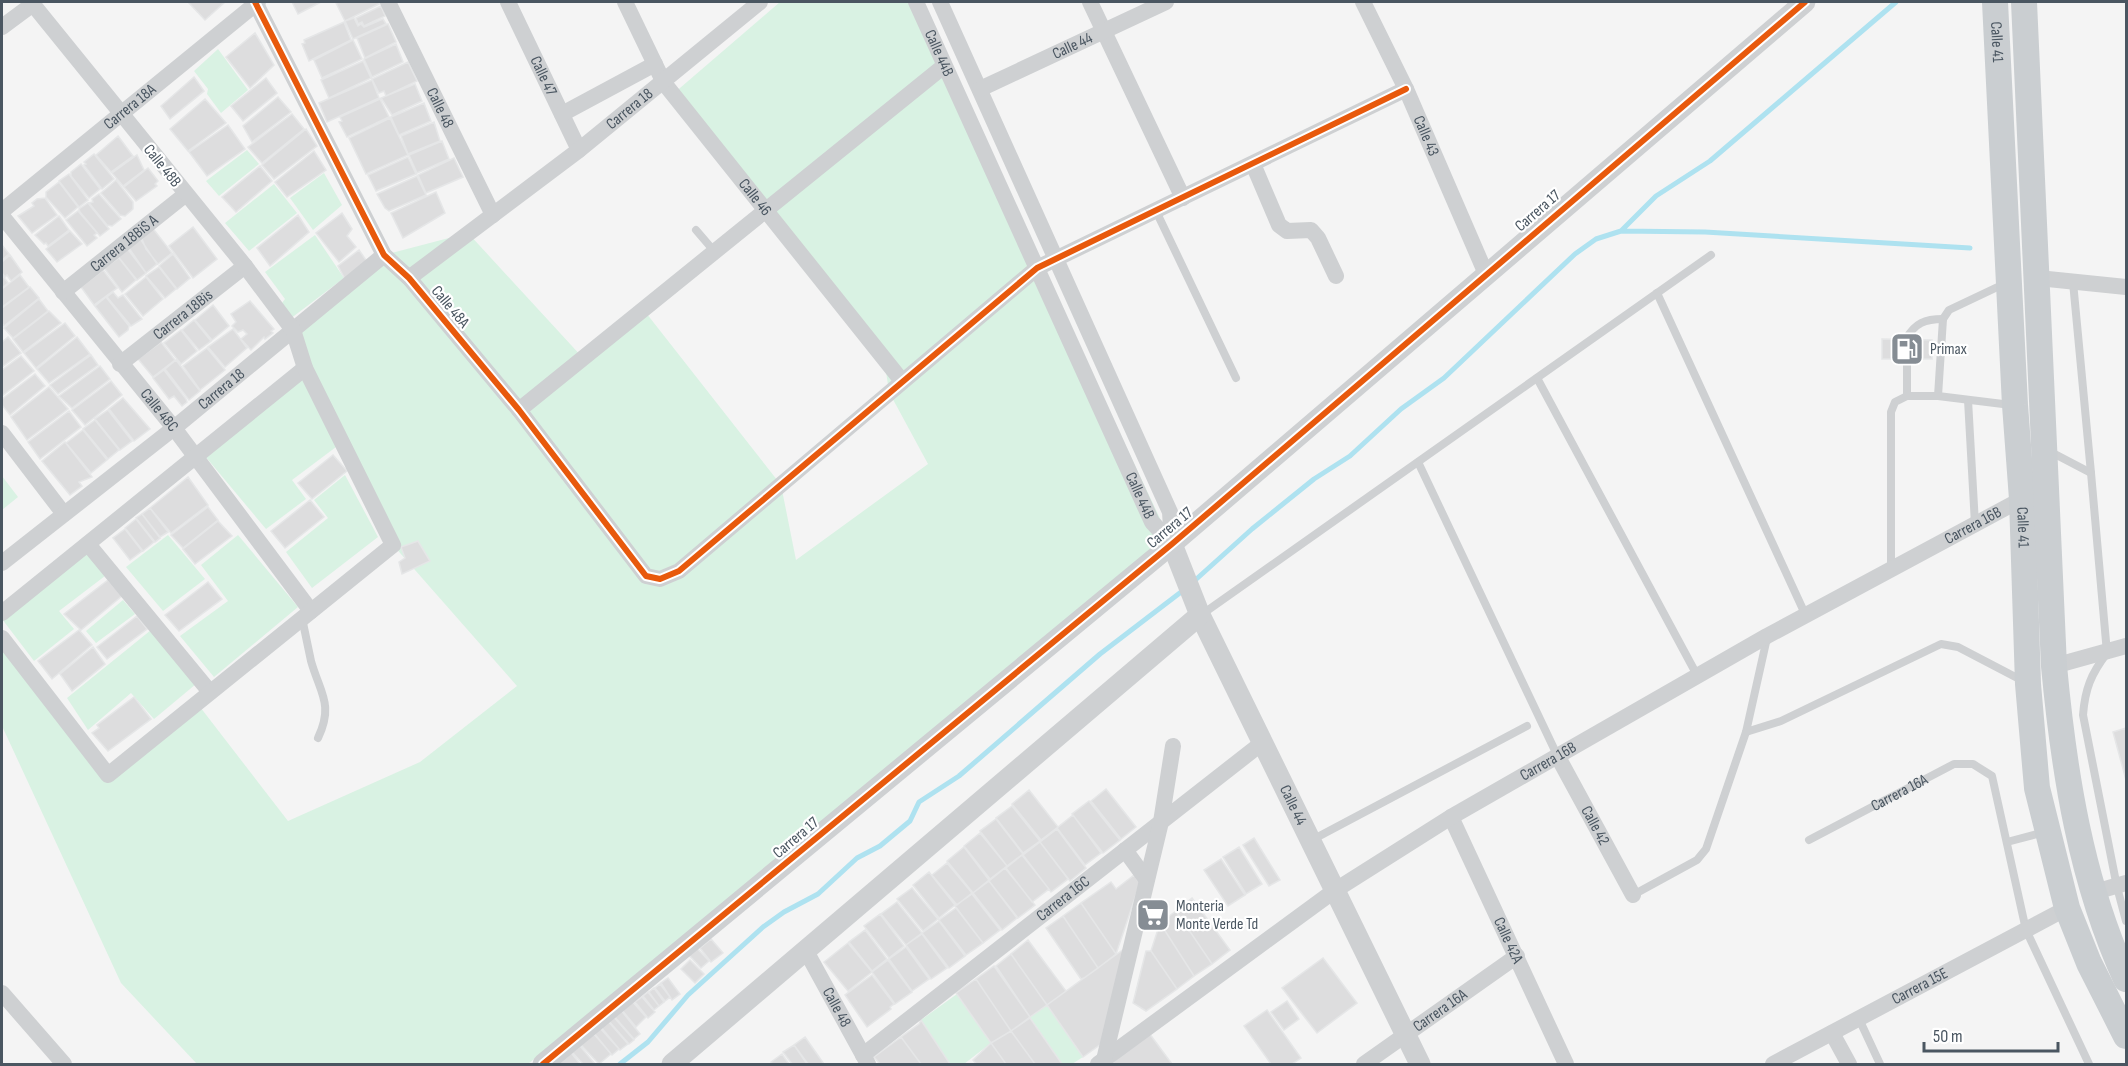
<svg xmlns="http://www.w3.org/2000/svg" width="2128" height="1066" font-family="'Sofia Sans Condensed',sans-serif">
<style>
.green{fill:#d9f2e3}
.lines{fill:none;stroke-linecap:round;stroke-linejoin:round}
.stream{stroke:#aee2f0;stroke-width:5}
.building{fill:#ddddde;stroke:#e5e6e7;stroke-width:1.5}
.service{stroke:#ced0d2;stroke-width:8}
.minor{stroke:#ced0d2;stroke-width:16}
.tertiary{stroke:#ced0d2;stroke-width:21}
.primary{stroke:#caced1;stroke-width:26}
.cycleway-casing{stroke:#fff;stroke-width:10}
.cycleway{stroke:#e8590c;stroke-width:6}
.labels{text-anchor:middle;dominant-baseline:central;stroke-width:4.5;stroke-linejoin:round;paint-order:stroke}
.street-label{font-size:16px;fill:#4a5661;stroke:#fff}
.poi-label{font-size:16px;fill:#4a5661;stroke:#fff;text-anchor:start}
</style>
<rect width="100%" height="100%" fill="#f4f4f4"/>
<path class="green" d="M780 2H917L1172 544 829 815 528 1064H197L121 983 2 726V638L108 775 197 703 288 821 420 762 517 686 393 545 293 330 384 255 468 233 583 358 643 309 781 485 796 560 928 464 889 392 884 358 673 94Z
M218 49 248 90 221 113 207 94 208 89 194 71Z
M247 150 259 164 219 196 206 181Z
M324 173 342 205 313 230 290 198Z
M274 184 297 213 249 251 225 223Z
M315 235 344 278 290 319 282 303 285 299 265 272Z
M304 373 340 444 292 480 306 499 266 529 205 456Z
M345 475 378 537 312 588 286 552 328 518 314 500Z
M2 476 18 497 2 510Z
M168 535 205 579 163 611 126 567Z
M238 535 298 607 214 677 180 636 228 601 201 565Z
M87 551 105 576 59 611 74 629 34 661 2 619Z
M123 600 135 614 96 643 86 631Z
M151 630 196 684 154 719 131 693 88 730 67 698Z
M957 994 991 1043 964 1064H950L921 1020Z
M1047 1005 1083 1057 1072 1064H1062L1030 1017Z"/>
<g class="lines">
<path class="stream" d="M1621 231 1656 196 1710 161 1896 2
M1192 583 1252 529 1314 479 1350 456 1401 409 1444 378 1575 254 1596 239 1621 231 1705 232 1970 248
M620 1064 648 1042 688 995 763 927 784 912 818 894 857 858 880 846 910 821 919 802 959 776 1100 654 1185 589"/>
</g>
<path class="building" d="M188 2H225L205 20Z
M292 2H321L298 14Z
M339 2H380L381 3 345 21 336 3Z
M381 6 385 16 364 26 362 22 358 24 356 18Z
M354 18 358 26 361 24 364 27 383 19 386 24 353 39 345 21Z
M344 22 351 40 309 61 302 44 305 43 304 40Z
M388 24 396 42 365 58 357 38Z
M255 33 274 65 250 88 226 57Z
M353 40 362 59 322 78 314 60Z
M396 44 403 62 372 77 364 59Z
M363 61 371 78 329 98 321 80Z
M408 62 417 81 386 96 384 91 379 93 372 79Z
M194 77 204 91 170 119 161 106Z
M266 78 277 93 243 121 231 106Z
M372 80 379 98 327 122 319 103Z
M415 84 422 101 392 115 381 98Z
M278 97 291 112 252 142 243 126Z
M205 99 226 123 188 151 170 129Z
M380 99 389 117 347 137 339 122 342 121 340 117Z
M424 103 431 121 399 135 391 117Z
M292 114 304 129 262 163 248 147Z
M390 118 408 155 366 174 349 138Z
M434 122 440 141 408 154 401 136Z
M228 125 245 149 207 176 189 152Z
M306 129 317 146 274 179 262 165Z
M118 136 133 156 111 172 96 155Z
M442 141 449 159 417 173 409 155Z
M314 151 326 170 287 197 275 182Z
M94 154 114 179 102 189 84 165 86 164 84 162Z
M137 155 144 170 123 186 112 173Z
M408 157 416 174 376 191 368 175Z
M454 158 463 177 426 193 418 175Z
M81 164 100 189 89 198 71 176V172Z
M260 166 272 181 236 212 222 197Z
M148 168 158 181 155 184 157 186 136 201 124 187Z
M69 174 88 200 79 207 59 181Z
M417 176 426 195 389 211 385 208 377 194Z
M116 180 133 202V209L125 216 120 215 101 193Z
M59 182 78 207 65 218 46 197V192Z
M436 192 445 213 403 238 391 213Z
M99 194 121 219 112 226 107 225 89 203 93 202 92 199Z
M45 198 57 215 32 233 18 216 34 206 32 203 37 199Z
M88 203 109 229 100 236 80 212 79 209Z
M78 211 97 233 94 235 97 238 87 246 66 220Z
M342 213 352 229 347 236 356 247 339 262 316 233Z
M298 215 309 232 270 266 257 248Z
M59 216 69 230 48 246 46 243 44 244 35 235Z
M151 226 172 253 158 264 146 249 142 239Z
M193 227 217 259 193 278 169 246Z
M70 231 82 244 57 262 46 249Z
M141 240 157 264 146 273 127 245Z
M2 245 9 254 2 260Z
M126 247 146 273 137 280 116 254Z
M359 250 368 263 345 279 338 266Z
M173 254 190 278 177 289 159 266Z
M10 255 22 272 11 281 7 275 5 277 2 273V262Z
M119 258 136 280 122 292 104 268Z
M159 267 176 289 165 298 146 276Z
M103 270 117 288 94 305 81 287Z
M2 275 8 283 2 288Z
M20 275 29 287 2 307V289Z
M146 277 163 299 143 316 125 294Z
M30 287 39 298 4 326 2 323V308Z
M113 292 118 298 123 295 142 319 131 326 107 297Z
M106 297 129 326 128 330 119 337 95 306Z
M39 299 48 311 13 338 4 328Z
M250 301 274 329 271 331 273 333 265 339 264 337 251 350 241 339 247 334 243 330 238 332 232 326 236 322 231 314Z
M213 305 229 326 212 340 195 320Z
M49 311 61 323 23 352 13 339Z
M194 320 211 341 199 350 182 330Z
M65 323 75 336 36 368 24 353Z
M233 329 247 348 225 367 208 347Z
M181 330 197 351 181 364 164 343Z
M8 337 21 353 2 367V342Z
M77 337 90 354 49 383 37 369Z
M1882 339 1932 340V359H1882Z
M161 342 175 360 153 377 138 359Z
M207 348 225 370 200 390 183 366Z
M91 355 98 365 58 394 50 385Z
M21 356 34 371 2 396V370Z
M176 360 200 391 189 400 165 369Z
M100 366 110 379 72 408 59 396Z
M164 370 186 399 187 402 182 406 174 396 169 399 153 378Z
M35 374 45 386 10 415 2 405V399Z
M111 381 122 395 85 425 72 410Z
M49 387 68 409 27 440 11 417Z
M123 398 150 429 134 441 109 409Z
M108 410 132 441 120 450 95 419Z
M69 411 81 427 40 459 28 442Z
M95 420 119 450 108 459 83 429Z
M83 430 107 460 91 473 66 443Z
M65 442 92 477 79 482 82 486 70 495 42 461Z
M333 455 347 471 312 499 298 483Z
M188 477 208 505 171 533 150 508Z
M310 500 324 517 285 548 271 531Z
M208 507 218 520 183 548 171 535Z
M150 508 168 532 160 537 142 514Z
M142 514 160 538 155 542 136 518Z
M136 519 154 542 143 551 125 528Z
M218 521 232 536 195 564 183 549Z
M125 529 142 551 130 560 113 538Z
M418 541 430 561 402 574 399 562 405 558 401 547Z
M108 580 122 596 81 630 64 614Z
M208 582 222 599 179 631 165 615Z
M137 616 147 629 107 659 97 647Z
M79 630 92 645 52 679 38 661Z
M93 647 105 664 72 691 60 674Z
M134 697 151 719 108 751 92 733 99 728 97 725Z
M2126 728V780L2113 732Z
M1106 789 1136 827 1121 839 1091 801Z
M1029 790 1058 827 1041 840 1012 804Z
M1089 801 1120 840 1103 853 1072 814Z
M1012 806 1040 841 1023 853 996 818Z
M1073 815 1101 853 1085 865 1057 828Z
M996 819 1023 854 1007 866 980 831Z
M1057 829 1086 868 1070 881 1040 842Z
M980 833 1007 866 990 879 964 846Z
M1254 838 1280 880 1269 886 1243 845Z
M1040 842 1068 879 1051 892 1023 855Z
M964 847 989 880 973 893 947 861Z
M1239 847 1262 884 1246 894 1223 857Z
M1022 855 1049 889 1032 902 1006 868Z
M1221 859 1245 895 1228 906 1204 870Z
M947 863 972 893 957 905 932 875Z
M1005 868 1035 905 1018 918 989 881Z
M929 872 955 905 939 918 913 885Z
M1134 875 1140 883 1116 954 1081 903 1111 882 1116 889Z
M989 881 1017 918 1002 930 973 893Z
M912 888 938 919 923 931 897 899Z
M972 894 1000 930 983 943 955 906Z
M1192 898 1230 950 1212 964 1176 911Z
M897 902 922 933 906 945 881 914Z
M1081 903 1116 954 1098 968 1063 916Z
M956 908 983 943 966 955 939 920Z
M1176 911 1212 964 1194 976 1160 923Z
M880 914 904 946 889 958 864 926Z
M1063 916 1098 968 1084 978 1081 979 1046 928Z
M939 921 965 956 949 968 922 933Z
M1160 923 1194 976 1177 989 1151 951Z
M865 930 887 959 872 971 849 942Z
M922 934 947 968 931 979 906 945Z
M711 939 723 953 711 962 700 948Z
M1028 940 1066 991 1047 1005 1011 954Z
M848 943 872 972 848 991 824 962Z
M695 946 709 961 701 968 687 953Z
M1128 946 1101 1044 1083 1057 1047 1005Z
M906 947 929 979 912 991 889 959Z
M1146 951H1151L1177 989 1146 1011 1133 1003Z
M1011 954 1047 1005 1030 1017 996 966Z
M1323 958 1357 1003 1317 1033 1282 988Z
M690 960 704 974 695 983 681 969Z
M888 960 912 992 895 1004 872 972Z
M994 966 1030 1017 1011 1031 976 979Z
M872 975 894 1004 890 1007 891 1009 867 1027 845 995Z
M668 978 680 994 672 1000 661 983Z
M976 979 1011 1031 991 1043 956 993Z
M660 984 670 997 665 1001 655 988Z
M654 988 664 1002 659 1006 649 992Z
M648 992 659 1006 654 1010 643 996Z
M642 997 655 1012 648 1018 635 1002Z
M631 1000 646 1017 636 1027 621 1009Z
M1287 1001 1299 1019 1284 1030 1271 1012Z
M620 1009 640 1034 634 1039 613 1015Z
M1267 1010 1301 1058 1292 1064H1271L1244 1026Z
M612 1015 634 1040 629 1044 607 1019Z
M1030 1018 1062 1064H1035L1011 1031Z
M607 1020 628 1044 620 1050 600 1026Z
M921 1020 950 1064H921L901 1037 919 1024Z
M599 1027 619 1049 612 1055 593 1032Z
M1011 1031 1035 1064H1006L991 1043Z
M1149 1033 1172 1064H1113L1115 1058Z
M594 1034 611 1054 599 1064 581 1045Z
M805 1037 824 1064H808L794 1045Z
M901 1037 921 1064H880L874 1057Z
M991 1043 1006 1064H976L973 1060Z
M794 1045 807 1064H792L783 1052Z
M580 1046 595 1064H583L572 1052Z
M569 1050 580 1064H551Z
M782 1054 789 1064H773L771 1062Z"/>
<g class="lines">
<g class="service">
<path d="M1156 211 1236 378"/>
<path d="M696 230 714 251"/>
<path d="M2073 282 2091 473"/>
<path d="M2006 283 1949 310 1943 319 1938 396 2011 405"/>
<path d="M1657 293 1806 616"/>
<path d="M1906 339C1915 323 1925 319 1943 319"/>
<path d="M1537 378 1698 677"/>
<path d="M1907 396V359"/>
<path d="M1968 400 1975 524"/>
<path d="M2047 450 2091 473 2107 653C2091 674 2085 689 2083 715L2117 887 2126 921"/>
<path d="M1418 462 1558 757"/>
<path d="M1891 569V412L1895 402 1907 396H1938"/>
<path d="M1201 615 1711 255"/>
<path d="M302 618C305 632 308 647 311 661 320 693 334 704 318 738"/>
<path d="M1767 638 1746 732 1781 721 1941 644 1958 647 2025 682"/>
<path id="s1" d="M1809 840 1954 764H1973L1992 776 2026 930 2089 1064"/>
<path d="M1310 841 1527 726"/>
<path d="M2007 842 2045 832"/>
<path d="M1633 895 1697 860 1706 849 1746 732"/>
<path d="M1859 1019 1880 1064"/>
</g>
<g class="minor">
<path d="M255 2 384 255 409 278 519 410 646 576 660 579 679 571 1037 268 1406 89"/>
<path id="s2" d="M388 2 493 215"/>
<path id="s3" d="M508 2 579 150"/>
<path id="s4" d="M625 2 664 83 902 381"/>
<path id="s5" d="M916 2 1152 522 1172 544"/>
<path d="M940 2 1170 512 1172 544"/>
<path d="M1090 2 1183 198"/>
<path id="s6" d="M1363 2 1406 89 1486 274"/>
<path d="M2 27 33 4"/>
<path id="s7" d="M980 89 1166 2"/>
<path d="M562 114 655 64"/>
<path d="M1253 164 1279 225 1287 231 1311 230 1318 238 1336 276"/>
<path id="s8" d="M2 211 258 2"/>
<path id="s9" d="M2 216 174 428 311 611"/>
<path id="s10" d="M409 278 579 150 760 2"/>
<path d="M2038 278 2126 287"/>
<path id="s11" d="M63 292 186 194"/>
<path id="s12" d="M120 364 245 266"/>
<path d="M519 410 944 66"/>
<path d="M2 433 64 514"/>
<path d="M88 544 210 692"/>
<path id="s13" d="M2 563 174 428 384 255"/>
<path d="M2 613 305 368"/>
<path d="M2 638 108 775 393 545 305 368 293 330 245 266 31 2"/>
<path d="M2054 666 2126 646"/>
<path id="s14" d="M1558 757 1633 895"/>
<path id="s15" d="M1451 817 1566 1064"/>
<path d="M1125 850 1146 879"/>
<path d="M2095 892 2126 883"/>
<path id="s16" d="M806 951 868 1064"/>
<path d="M2 993 64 1064"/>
<path d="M1832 1033 1849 1064"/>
<path id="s17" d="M863 1055 1262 743"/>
<path id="s18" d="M1098 1064 1334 891 1451 817 1767 636 2022 499"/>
<path d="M1103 1064 1161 822 1173 746"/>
<path id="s19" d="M1364 1064 1517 956"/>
<path id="s20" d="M1773 1064 2067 908"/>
</g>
<g class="tertiary">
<path id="s21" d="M1172 544 1200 615 1420 1064"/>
<path d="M543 1064 1172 544 1805 2"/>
<path d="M672 1064 1200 615"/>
</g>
<g class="primary">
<path id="s22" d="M1995 2 2015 405 2022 499 2028 684 2037 788 2067 908 2089 963 2126 1036"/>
<path d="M2024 2 2054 666C2064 773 2081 881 2126 979"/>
</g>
<defs>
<path id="cycleway" d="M255 2 384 255 409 278 519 410 646 576 660 579 679 571 1037 268 1406 89
M543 1064 1172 544 1805 2"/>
</defs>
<use href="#cycleway" class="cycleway-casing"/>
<use href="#cycleway" class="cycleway"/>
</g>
<defs>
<symbol id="fuel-square" viewBox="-11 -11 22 22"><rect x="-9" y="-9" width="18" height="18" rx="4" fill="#868d94" stroke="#fff"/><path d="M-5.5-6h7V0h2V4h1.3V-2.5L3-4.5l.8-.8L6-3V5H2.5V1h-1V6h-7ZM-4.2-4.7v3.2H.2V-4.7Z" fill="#fff"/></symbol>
<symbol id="supermarket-square" viewBox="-11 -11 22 22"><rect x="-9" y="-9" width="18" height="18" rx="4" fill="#868d94" stroke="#fff"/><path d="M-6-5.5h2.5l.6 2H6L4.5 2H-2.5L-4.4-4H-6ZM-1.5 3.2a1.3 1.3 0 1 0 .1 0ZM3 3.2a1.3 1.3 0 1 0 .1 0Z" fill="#fff"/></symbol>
</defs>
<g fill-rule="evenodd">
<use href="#fuel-square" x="1888" y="330" width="38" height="38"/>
<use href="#supermarket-square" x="1134" y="896" width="38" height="38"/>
</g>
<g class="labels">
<g class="street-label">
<text stroke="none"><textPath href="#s22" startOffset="40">Calle 41</textPath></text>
<text stroke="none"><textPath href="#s7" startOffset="102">Calle 44</textPath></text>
<text stroke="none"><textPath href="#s5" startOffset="56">Calle 44B</textPath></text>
<text stroke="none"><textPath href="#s3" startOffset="82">Calle 47</textPath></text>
<text stroke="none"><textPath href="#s8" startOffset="165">Carrera 18A</textPath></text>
<text stroke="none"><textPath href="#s2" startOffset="118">Calle 48</textPath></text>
<text stroke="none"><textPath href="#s10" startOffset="278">Carrera 18</textPath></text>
<text stroke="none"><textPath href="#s6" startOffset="148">Calle 43</textPath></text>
<text transform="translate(162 166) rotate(51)">Calle 48B</text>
<text stroke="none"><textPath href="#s4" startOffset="236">Calle 46</textPath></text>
<text transform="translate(1538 211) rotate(-41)">Carrera 17</text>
<text stroke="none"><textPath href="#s11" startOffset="78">Carrera 18BiS A</textPath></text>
<text transform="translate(450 307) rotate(50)">Calle 48A</text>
<text stroke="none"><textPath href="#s12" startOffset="80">Carrera 18Bis</textPath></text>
<text stroke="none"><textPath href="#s13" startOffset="280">Carrera 18</textPath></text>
<text stroke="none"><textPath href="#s9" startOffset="250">Calle 48C</textPath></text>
<text stroke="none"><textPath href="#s5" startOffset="542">Calle 44B</textPath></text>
<text stroke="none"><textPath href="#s18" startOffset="1029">Carrera 16B</textPath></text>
<text stroke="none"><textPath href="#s22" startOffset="526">Calle 41</textPath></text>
<text transform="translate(1170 528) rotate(-40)">Carrera 17</text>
<text stroke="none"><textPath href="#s18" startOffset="543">Carrera 16B</textPath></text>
<text stroke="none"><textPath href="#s1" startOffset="102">Carrera 16A</textPath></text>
<text stroke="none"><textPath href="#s21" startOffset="288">Calle 44</textPath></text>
<text stroke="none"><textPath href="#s14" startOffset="78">Calle 42</textPath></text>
<text transform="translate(796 838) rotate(-40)">Carrera 17</text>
<text stroke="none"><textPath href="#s17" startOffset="254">Carrera 16C</textPath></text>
<text stroke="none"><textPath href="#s15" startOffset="136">Calle 42A</textPath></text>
<text stroke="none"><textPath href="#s20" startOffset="166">Carrera 15E</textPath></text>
<text stroke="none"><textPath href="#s16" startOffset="64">Calle 48</textPath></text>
<text stroke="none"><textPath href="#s19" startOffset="93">Carrera 16A</textPath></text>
</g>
<g class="poi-label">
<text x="1930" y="349">Primax</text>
<text x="1176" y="906">Monteria<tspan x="1176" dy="18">Monte Verde Td</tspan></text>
</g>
</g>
<rect width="2128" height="1066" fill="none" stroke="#4a5661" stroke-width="6"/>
<path d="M1924 1042v9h134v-9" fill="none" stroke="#4a5661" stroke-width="3"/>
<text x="1933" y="1042" font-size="18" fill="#4a5661" stroke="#ffffff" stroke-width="4.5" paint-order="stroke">50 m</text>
</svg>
